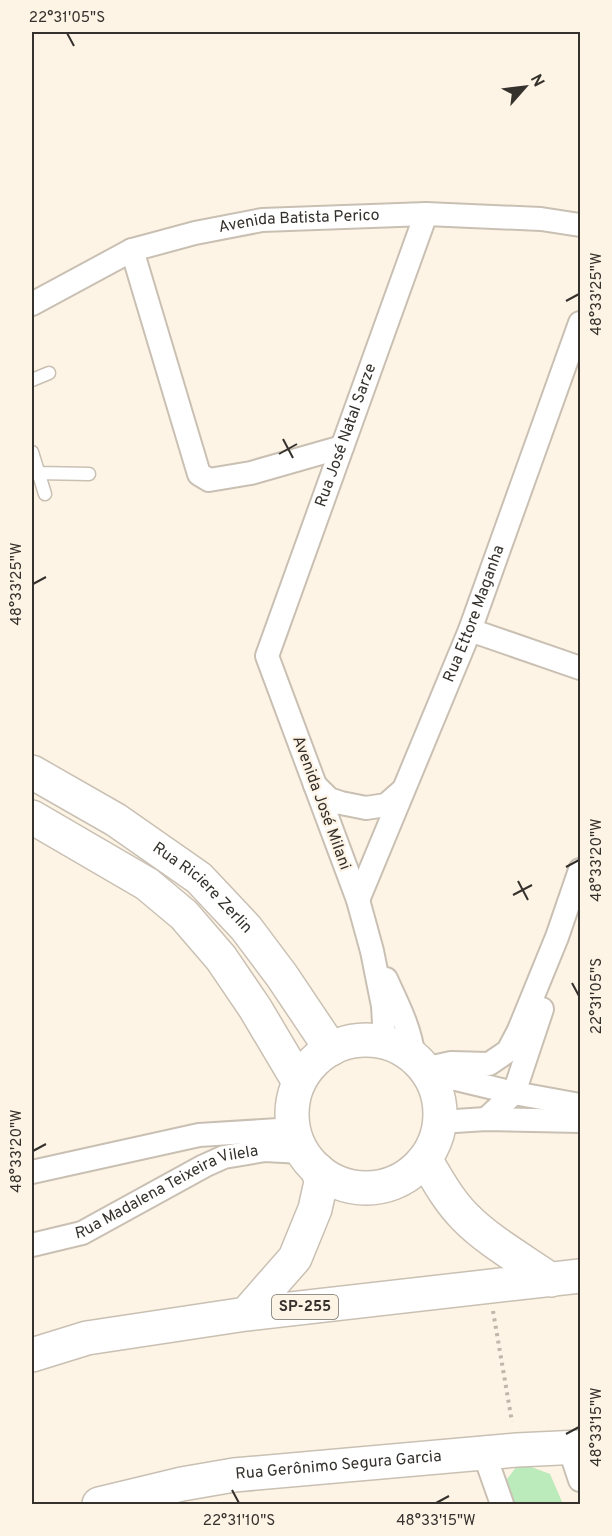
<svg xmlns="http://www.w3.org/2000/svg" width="612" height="1536" font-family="Overpass,sans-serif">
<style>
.green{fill:#bbeabb}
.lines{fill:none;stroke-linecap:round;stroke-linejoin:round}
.lane-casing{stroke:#c9c0b3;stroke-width:15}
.street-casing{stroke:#c9c0b3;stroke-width:26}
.secondary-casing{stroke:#c9c0b3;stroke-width:36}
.primary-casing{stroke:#c9c0b3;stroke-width:36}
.highway-casing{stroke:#c9c0b3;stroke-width:36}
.path{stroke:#bfb7ac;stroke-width:4;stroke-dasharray:3 4.5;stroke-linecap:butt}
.lane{stroke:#fff;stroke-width:12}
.street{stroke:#fff;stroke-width:22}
.secondary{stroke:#fff;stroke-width:33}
.primary{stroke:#fff;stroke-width:33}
.highway{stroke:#fff;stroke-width:33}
.ticks{fill:none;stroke:#35312c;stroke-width:2}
.labels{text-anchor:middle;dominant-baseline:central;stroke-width:4.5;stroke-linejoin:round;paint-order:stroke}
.shield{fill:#fef4e6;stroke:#716c64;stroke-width:1.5}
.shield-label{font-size:15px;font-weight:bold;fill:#35312c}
.street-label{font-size:16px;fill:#35312c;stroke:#fef4e6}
.neatline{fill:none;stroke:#35312c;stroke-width:2}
.ticks-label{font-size:15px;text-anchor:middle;fill:#35312c}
</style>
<rect width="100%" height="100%" fill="#fef4e6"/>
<path class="green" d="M526 1465 550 1474 563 1504H512L507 1479 517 1466Z"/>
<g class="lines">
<defs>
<path id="lane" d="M32 380 49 373
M32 452 45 494
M32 474 38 473 89 474"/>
<g id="street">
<path d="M132 250 199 474 209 480 251 473 342 447"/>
<path id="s1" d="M32 304 132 250 195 233 262 220 426 214 541 219 580 225"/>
<path d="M470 630 580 668"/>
<path d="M315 785 329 799 341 803 366 808 386 805 403 790"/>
<path id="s2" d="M358 900 470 630 580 323"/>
<path d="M386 979C399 1007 410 1028 414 1058"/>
<path id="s3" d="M381 1042 384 1023 383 1006 372 951 358 900 267 656 426 214"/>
<path d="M424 1069 451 1063 489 1064 508 1051 519 1030 557 937 580 870"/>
<path d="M427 1072 514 1093 580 1105"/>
<path d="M486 1119 514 1093 542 1009"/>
<path d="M440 1122 486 1119 580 1121"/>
<path d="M32 1172 199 1135 294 1129"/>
<path id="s4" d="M32 1245 82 1233 204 1166 224 1157 265 1150 302 1152"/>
<path d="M569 1447 580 1480"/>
<path d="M484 1453 502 1504"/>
</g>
<g id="secondary">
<path id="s5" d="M99 1504 182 1484 234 1475 517 1450 580 1447"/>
</g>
<g id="primary">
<path id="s6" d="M32 772 116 820 199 878 246 928 282 976 331 1049"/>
<path d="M32 817 147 884 184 915 221 958 255 1008 299 1082"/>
<circle cx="366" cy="1114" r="74"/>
</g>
<path id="highway" d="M425 1159C437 1179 448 1200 465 1217 487 1240 524 1261 551 1280
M246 1314 295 1258 315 1209 321 1182 318 1170
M32 1355 87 1338 246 1314 580 1276"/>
</defs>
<use href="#lane" class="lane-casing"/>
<use href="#street" class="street-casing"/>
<use href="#secondary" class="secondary-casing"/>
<use href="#primary" class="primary-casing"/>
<use href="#highway" class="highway-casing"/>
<path class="path" d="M493 1311 512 1422"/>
<use href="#lane" class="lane"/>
<use href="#street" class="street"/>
<use href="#secondary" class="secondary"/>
<use href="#primary" class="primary"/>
<use href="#highway" class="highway"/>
</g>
<path class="ticks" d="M67 33 74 46M566 301 579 294M283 439 293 458M279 454 297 444M33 584 46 577M566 867 579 860M518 881 528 900M513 895 532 885M572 983 579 996M33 1151 46 1144M566 1434 579 1427M232 1490 239 1503M436 1503 449 1496"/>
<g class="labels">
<rect class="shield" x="272" y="1295" width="66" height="24" rx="4.5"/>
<g class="shield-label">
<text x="305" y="1307">SP-255</text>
</g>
<g class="street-label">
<text stroke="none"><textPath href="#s1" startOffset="284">Avenida Batista Perico</textPath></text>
<text stroke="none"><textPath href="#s3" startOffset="640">Rua José Natal Sarze</textPath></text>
<text stroke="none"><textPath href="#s2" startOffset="309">Rua Ettore Maganha</textPath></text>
<text transform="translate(321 803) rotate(70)">Avenida José Milani</text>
<text stroke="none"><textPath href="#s6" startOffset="207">Rua Riciere Zerlin</textPath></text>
<text stroke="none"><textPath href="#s4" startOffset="146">Rua Madalena Teixeira Vilela</textPath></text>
<text stroke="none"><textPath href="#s5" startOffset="243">Rua Gerônimo Segura Garcia</textPath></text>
</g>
</g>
<rect width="612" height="1536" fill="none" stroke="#fef4e6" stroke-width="66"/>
<g transform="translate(525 87) rotate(62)" stroke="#fef4e6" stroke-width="4.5" paint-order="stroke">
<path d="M0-4.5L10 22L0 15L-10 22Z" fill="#35312c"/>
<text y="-9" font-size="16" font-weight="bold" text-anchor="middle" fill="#35312c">N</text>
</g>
<rect x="33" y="33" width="546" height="1470" class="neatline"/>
<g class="ticks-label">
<text x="67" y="22">22°31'05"S</text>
<text transform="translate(596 294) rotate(-90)" y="5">48°33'25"W</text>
<text transform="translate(16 584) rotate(-90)" y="5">48°33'25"W</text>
<text transform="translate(596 860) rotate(-90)" y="5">48°33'20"W</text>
<text transform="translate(596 996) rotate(-90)" y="5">22°31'05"S</text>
<text transform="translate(16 1151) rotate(-90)" y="5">48°33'20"W</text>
<text transform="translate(596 1427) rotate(-90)" y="5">48°33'15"W</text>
<text x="239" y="1525">22°31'10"S</text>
<text x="436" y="1525">48°33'15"W</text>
</g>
</svg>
